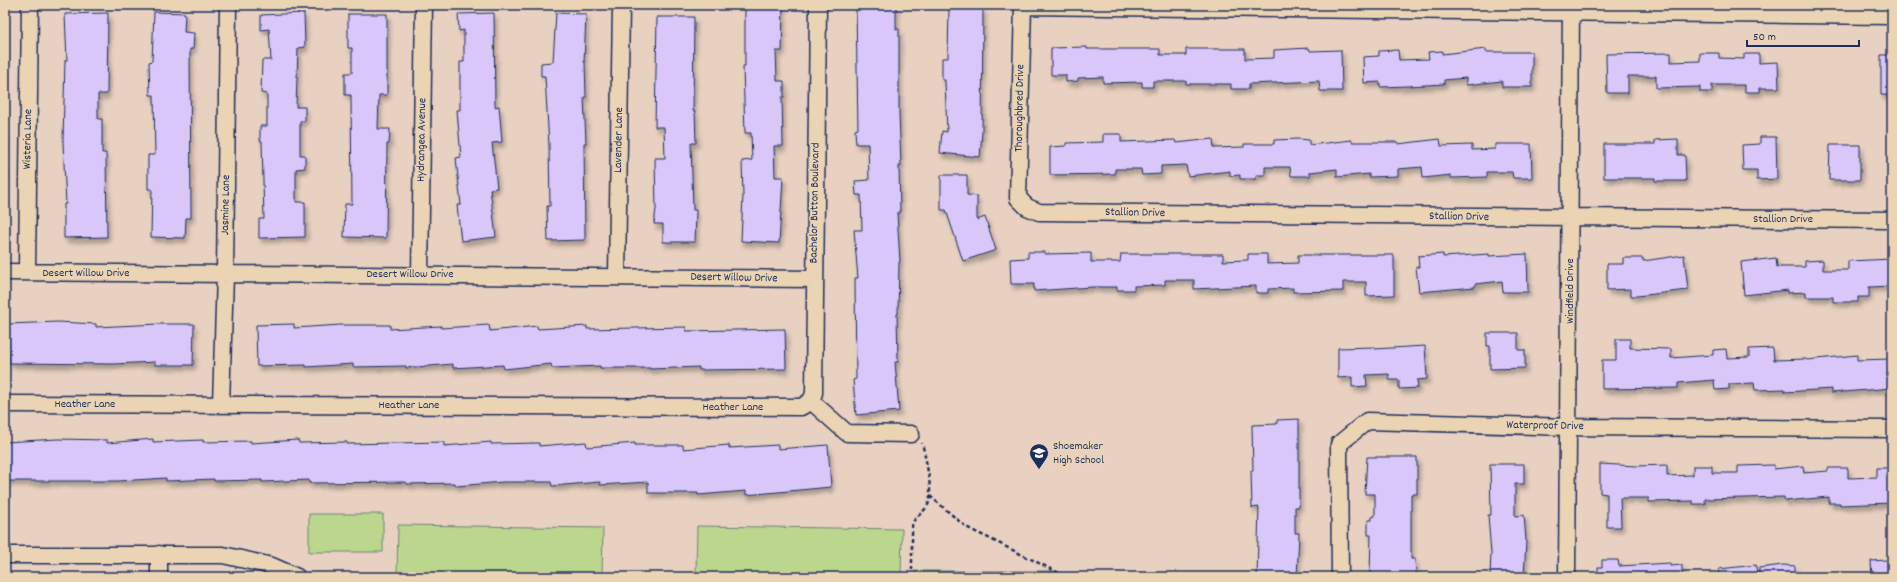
<svg xmlns="http://www.w3.org/2000/svg" width="1897" height="582" font-family="Dekko,sans-serif">
<style>
.green{fill:#bbd78e;stroke:#6b8376}
.building{fill:#dac7f9;stroke:#1b2f5e;filter:url(#shadow)}
.lines{fill:none;stroke-linecap:round;stroke-linejoin:round}
.minor-casing{stroke:#1b2f5e;stroke-width:19}
.path{stroke:#1b2f5e;stroke-width:2.5;stroke-dasharray:4 3;stroke-linecap:butt}
.minor{stroke:#ebd4b3;stroke-width:16}
.labels{text-anchor:middle;dominant-baseline:central;stroke-width:3;stroke-linejoin:round;paint-order:stroke}
.street-label{font-size:12px;fill:#1b2f5e;stroke:#ebd4b3}
.poi-label{font-size:12px;fill:#1b2f5e;stroke:#ebd4b3;text-anchor:start}
</style>
<defs>
<filter id="shadow"><feDropShadow dx="2.5" dy="4.5" stdDeviation="2" flood-color="#0004"/></filter>
</defs>
<rect width="100%" height="100%" fill="#e8d1c1"/>
<filter id="ink" filterUnits="userSpaceOnUse"><feTurbulence type="fractalNoise" baseFrequency=".025" numOctaves="2"/><feDisplacementMap in="SourceGraphic" scale="8" xChannelSelector="R" yChannelSelector="G"/><feConvolveMatrix kernelMatrix="1 2 1 2 8 2 1 2 1" color-interpolation-filters="sRGB"/></filter>
<g filter="url(#ink)">
<path class="green" d="M309 514H383V552H309Z
M398 525 603 528 602 577H397Z
M697 526 902 529 901 577H696Z
M915 571H1056V577H915Z"/>
<path class="building" d="M745 5H783L782 51H776L777 81H784V97H782L783 146H774L775 177H783L779 243 741 241 743 196 742 161 752 160 751 133H745L743 66H745Z
M856 5H896V29H899V114L901 166H899L900 213H897L900 262H899L898 314H897L898 362H895L899 411 856 415 853 380 856 379 855 278H858L854 230H862L861 195H856L855 181 869 180 868 144H856L855 130 858 129Z
M949 9H983L982 132 980 157 940 153 942 131 947 132 945 80H942V58H948Z
M154 12 185 13 184 32 194 33 193 49H190L191 218H186L185 238 151 237 152 189H148V155H155L154 95H150L149 62 152 61Z
M108 13 107 94H98V119H102V153H106L107 237 64 238V204H66L63 142 65 60H67L65 14Z
M304 13 305 47 298 48 296 107H305V121H300V155H305V168L296 169V202H305V237L259 238V219H264L262 141H260V126H267V94L261 93 262 60H271L269 29 261 30V15Z
M494 13 495 107 499 106 502 142 492 143 497 188 490 189 496 237 461 241 457 205H461L456 158 461 157 457 110H460V62H464V30L459 31 458 14Z
M556 13 586 14 584 62H585L586 98H584L586 143H584L585 240 548 241 547 206H550L549 145 545 76H541V63L553 62Z
M348 14H387V95H379L378 129H390L389 144H387L386 238 344 237 345 204H352L351 95H345V73H352V48H348Z
M657 17H694L693 111H695L696 143H691L693 210H696L695 242H663V224H654L656 209 655 158H665L664 127H655Z
M1087 47V49H1160V55H1186V49H1245V59L1274 58V50L1309 48 1310 51 1341 50 1342 91H1320L1319 81 1249 84V89H1231V84H1186V81H1153V87H1142V82L1103 83V77L1078 78V81L1066 82V75H1051V48Z
M1486 49V52H1532V87H1502V81L1466 85V78L1444 80V84L1408 86 1380 87V82L1364 83 1363 57 1379 56V51L1398 50 1399 60 1429 59 1428 52 1442 51V54Z
M1671 53V62L1700 61V53H1719V58L1744 59V54H1759V63L1778 62 1779 88H1760V92H1745V85H1712V92H1700V87L1656 88V76H1628V93H1607L1606 54Z
M1881 55H1892V95H1881Z
M1103 134H1121V142L1175 140 1176 143 1213 139 1214 148 1244 147V144H1274V140L1299 139 1309 140V145L1352 140V142H1398V144L1440 139 1441 146 1472 145V150L1495 149V144H1531L1532 178H1513L1512 172H1487V177L1451 178V175L1423 178 1422 167 1398 169V176L1369 177V174L1337 177V169L1310 172V176H1291L1290 167H1265V175H1256V179H1240V175L1230 176V171L1188 176 1186 165 1161 166V174L1142 175 1141 169H1115V174L1050 175V147L1066 146V143L1103 142Z
M1760 137H1776L1777 179 1757 180V170H1743L1742 145 1760 144Z
M1678 139V155H1685L1686 181H1655V178H1604V144H1655V140Z
M1830 145H1860V180H1829Z
M941 175H967V195L977 196V220L985 217 996 250 963 261 946 210H941Z
M1028 252H1045V254L1091 253V262H1120L1121 254H1223V261L1248 260V254H1267V264L1298 263V255H1394V295L1366 296V282H1343V291L1293 292V288L1268 289V293H1256V286L1194 289V280H1165V285L1134 286V290H1117V287H1092L1034 291V284H1011L1010 259 1028 258Z
M1443 254V257L1489 254V256L1527 254 1528 292H1503L1502 281 1475 284V287L1419 292 1416 267H1419L1418 256Z
M1684 255 1688 290 1637 296H1631V289L1607 290V264H1623V258H1643V261Z
M1776 258 1777 267H1805V261L1823 260V270H1848V261L1892 259V286L1869 287V297H1858V302H1833V297H1806V292L1788 293V290L1744 295 1741 262Z
M58 322 96 324V327L159 324H194L193 365H155V362L113 364 9 363 8 324Z
M294 324V328L341 325H390V329L441 326V328L489 325 490 331 537 326 538 329 587 326V329L686 327V331L785 329 786 369 699 370V367L650 369V368H600V366L552 368 551 364 504 369 503 365 453 368V364L406 368V366L353 367V364L306 367V365L257 366 256 325Z
M1487 333H1518V350H1525V368L1490 369V346H1487Z
M1616 339H1630V348L1671 349V358L1713 355V350L1726 349 1727 358 1749 357V349L1773 348 1774 360 1806 359 1807 360 1857 355V360L1892 359V388L1831 393V389L1785 392V389L1755 390 1754 383 1729 384V389L1715 390 1714 380 1678 383V388L1602 389V360H1616Z
M1425 346 1427 379 1417 380 1418 388 1399 389V380H1389V374L1366 375 1367 386 1352 387V377L1338 378V348L1375 347V349Z
M1299 419V507H1295V533H1299L1297 577H1257L1259 507 1252 508 1251 471H1253L1252 425 1277 424V420Z
M58 439 107 440V443L153 439V442L203 440V442L251 441V443L298 440 299 443 347 442V444L444 442V446L491 442V444L539 443V446L586 442 587 447 635 443V445H683V449L729 445V448L778 445V449L828 445 831 487 746 495V491L698 495V493H648V482L600 485V482L552 486 551 482H503L456 486 455 483 407 484 406 482 309 483V480L262 482V480L214 481V479L166 481V478L118 481H5V442Z
M1367 457H1417V494H1411V559H1415L1416 577H1373V575H1370L1371 535H1368V520H1372V517L1375 516V494H1365Z
M1490 464H1524V484H1515V516L1524 515 1526 541 1524 577H1490L1491 553 1488 515H1491Z
M1600 464 1636 466 1667 465V476L1693 475V466H1712V473H1738V466L1774 465V469L1803 466 1804 473 1828 471V468H1848V478L1877 477V468H1892V503L1840 505V503H1829V497L1785 501 1784 497 1705 499V504H1693V501L1649 502V498H1620L1621 527H1607V494L1600 493Z
M1602 560H1618L1619 566 1670 563V566L1682 565V577H1598V567H1602Z
M1888 560 1889 577H1872L1871 561Z
M1756 565 1757 577H1719V569Z
M1783 565 1795 566V577H1759V568Z"/>
<g class="lines">
<defs>
<path id="minor" d="M1023 5 1018 198 1027 207 1039 212 1892 220
M1022 6 1892 16
M5 272 814 279
M27 272 30 5
M420 274 424 5
M617 276 621 5
M811 401 814 393 818 5
M811 401 847 433 911 434
M5 404 801 407 811 401
M221 405 225 274 228 5
M159 554V577
M5 555H223L272 566 297 577
M1340 577 1339 444 1367 421 1569 427 1892 429
M1567 577 1571 5"/>
</defs>
<use href="#minor" class="minor-casing"/>
<path class="path" d="M930 496 966 527 1059 573V577
M912 577V524C916 515 926 512 929 502 933 492 925 454 922 443"/>
<use href="#minor" class="minor"/>
</g>
</g>
<defs>
<symbol id="school-pin" viewBox="-11 -11 22 30"><path d="M0 17L-7.5 6A9.5 9.5 0 1 1 7.5 6Z" fill="#1b2f5e" stroke="#ebd4b3"/><path d="M0-5L7-2L0 1L-7-2ZM-4 1L0 2.5L4 1V4Q0 6-4 4Z" fill="#fff"/></symbol>
</defs>
<g fill-rule="evenodd">
<use href="#school-pin" x="1028" y="442" width="22" height="30"/>
</g>
<g class="labels">
<g class="street-label">
<text transform="translate(1020 108) rotate(-89)">Thoroughbred Drive</text>
<text transform="translate(28 139) rotate(-89)">Wisteria Lane</text>
<text transform="translate(422 140) rotate(-89)">Hydrangea Avenue</text>
<text transform="translate(619 140) rotate(-89)">Lavender Lane</text>
<text transform="translate(815 203) rotate(-89)">Bachelor Button Boulevard</text>
<text transform="translate(226 205) rotate(-89)">Jasmine Lane</text>
<text transform="translate(1135 213) rotate(1)">Stallion Drive</text>
<text transform="translate(1459 217) rotate(1)">Stallion Drive</text>
<text x="1783" y="219">Stallion Drive</text>
<text x="86" y="273">Desert Willow Drive</text>
<text x="410" y="274">Desert Willow Drive</text>
<text transform="translate(734 278) rotate(1)">Desert Willow Drive</text>
<text transform="translate(1570 291) rotate(-90)">Windfield Drive</text>
<text x="85" y="404">Heather Lane</text>
<text x="409" y="405">Heather Lane</text>
<text x="733" y="407">Heather Lane</text>
<text transform="translate(1545 426) rotate(1)">Waterproof Drive</text>
</g>
<g class="poi-label">
<text x="1053" y="446">Shoemaker<tspan x="1053" dy="14">High School</tspan></text>
</g>
</g>
<rect width="1897" height="582" fill="none" stroke="#ebd4b3" stroke-width="20"/>
<rect x="10" y="10" width="1877" height="562" fill="none" stroke="#1b2f5e" stroke-width="1.5" filter="url(#ink)"/>
<path d="M1747 40v6h112v-6" fill="none" stroke="#1b2f5e" stroke-width="2"/>
<text x="1753" y="40" font-size="12" fill="#1b2f5e" stroke="#ebd4b3" stroke-width="3" paint-order="stroke">50 m</text>
</svg>
